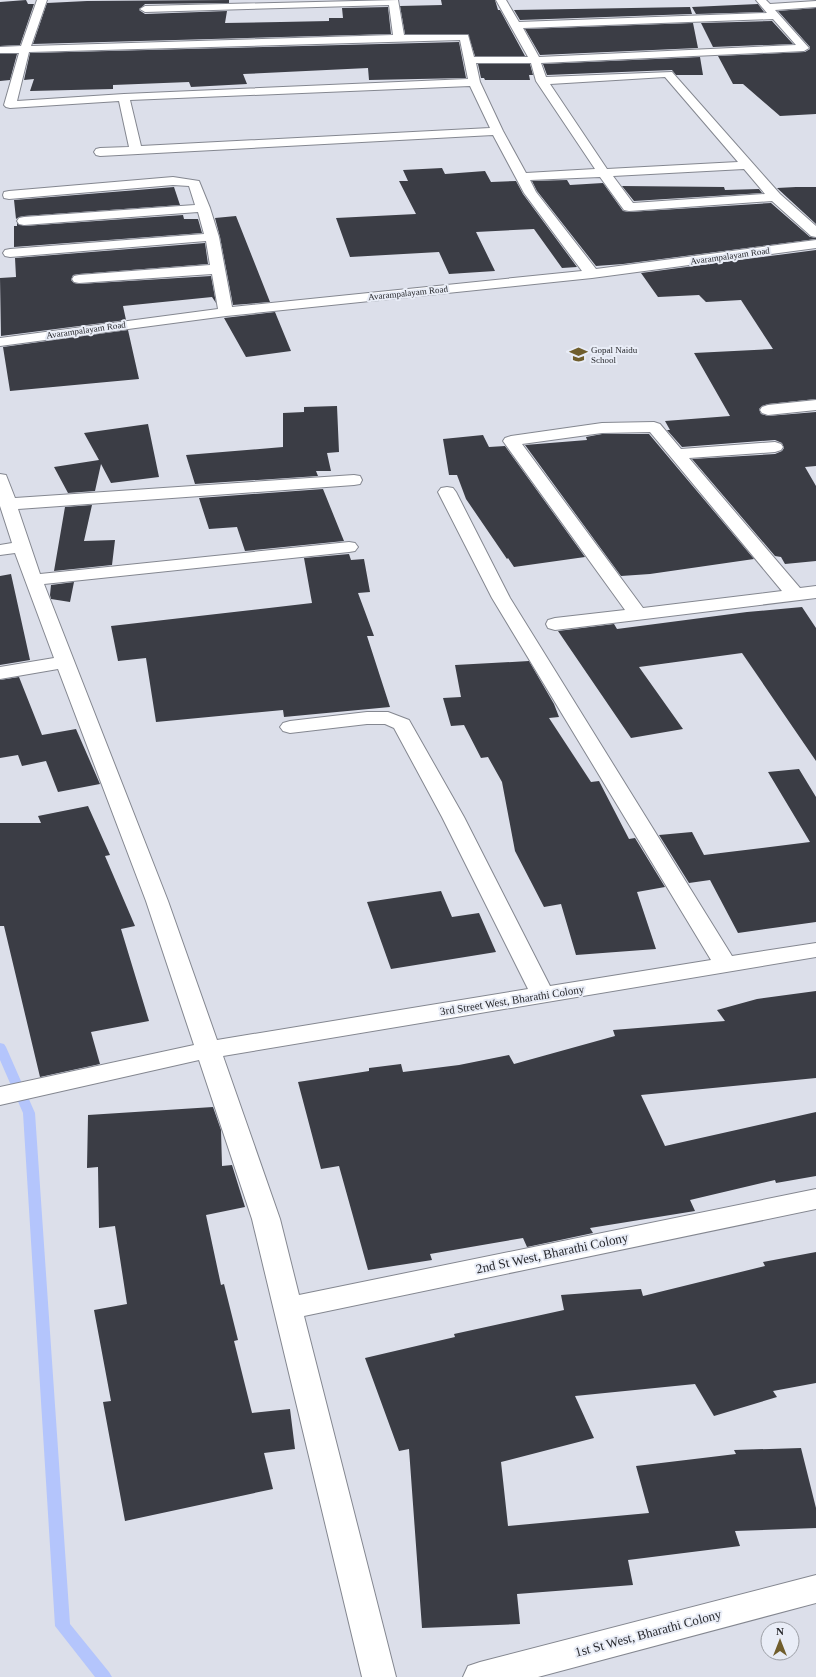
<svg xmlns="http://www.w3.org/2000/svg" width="816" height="1677" font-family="'Times New Roman',serif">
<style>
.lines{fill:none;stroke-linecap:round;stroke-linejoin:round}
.stream{fill:#b4c5fc;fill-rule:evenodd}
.building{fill:#3b3d45}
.minor-casing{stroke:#848790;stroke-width:2}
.minor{fill:#fff;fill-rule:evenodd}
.labels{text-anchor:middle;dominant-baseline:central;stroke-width:4;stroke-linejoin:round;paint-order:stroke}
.far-street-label{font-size:9px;fill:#28292d;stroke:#e9edf7}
.far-poi-label{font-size:9px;fill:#28292d;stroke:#e9edf7;text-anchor:start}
.street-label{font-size:11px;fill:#28292d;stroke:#e9edf7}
.near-street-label{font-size:13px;fill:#28292d;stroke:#e9edf7}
</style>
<rect width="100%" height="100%" fill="#dcdfea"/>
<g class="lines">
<path class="stream" d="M0 1043 4 1044 6 1047 35 1113 70 1624 109 1672 112 1677H95L55 1626 23 1113 0 1060Z"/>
</g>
<path class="building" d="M26 0 28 4H34L20 45 0 46V2Z
M229 0V3L145 4 139 10 145 14 227 11 225 23 281 22 329 21V18H343L342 8 388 7 391 34 33 44 47 3 87 1Z
M441 0H495L498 10H500L525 56H475L468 34H405L400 6 442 5Z
M758 4 764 12 696 14 692 7Z
M690 7 692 14 520 20 514 10Z
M816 8V114L780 116 743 84H733L718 56 805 52 810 49V47L778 11Z
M772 21 793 44 713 47 701 23Z
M693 23 698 48 540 55 525 29Z
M459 42 466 78 369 80 368 68 243 74 247 84 191 87 189 82 113 85V89L30 91 34 79 24 80 30 53Z
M0 54H17L10 80 0 81Z
M700 57 703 75H676L672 70 547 75 543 64Z
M478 64H530L533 75H529L530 80H485L484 78H481Z
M442 168 445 174 485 171 491 182 516 181 523 194 577 267 562 268 534 229 476 232 495 271 449 274 439 252 350 257 336 218 416 214 399 181H408L403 170Z
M567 180 570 185 603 183 623 211 629 212 771 203 810 237H811L816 238V239L623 264 596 266 537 191 532 181Z
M622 186 724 187 725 190 759 189 762 193 634 201Z
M174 187 180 205 24 216 19 217 16 219 14 200Z
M796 187H816V224L777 188Z
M183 215 184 219H198L202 233 14 247V226H17V223L24 226Z
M236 216 270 302 233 305 220 237 215 218Z
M205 243 208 264 79 274 73 275 71 280 74 283 79 284 211 276 216 303 212 297 123 306 126 320 1 336 0 278 16 277 15 258Z
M816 250V399L768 404 762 406 759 409 761 414 768 416 816 412V466L805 467 816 486V561L785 564 781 557 775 556 692 459 775 454 782 451 784 448 782 443 775 440 682 447 667 430H670L665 421 730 416 694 353 773 349 741 300 706 302 699 295 658 297 641 273Z
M275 312 291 351 246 357 224 318Z
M128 330 139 379 10 391 3 347Z
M337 406 339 452 327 453 331 471H316L318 476 195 484 186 455 283 447V413L304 412V407Z
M148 424 159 477 111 483 101 464 95 491 68 493 54 467 99 460 84 433Z
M602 434H649L754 559 650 574 621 576 525 445 587 440 586 437Z
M483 435 489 447 505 446 585 557 514 567 508 558 507 559 466 499 457 475H449L443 439Z
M323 489 344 541 245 551 237 527 209 529 199 498Z
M92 505 84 541 115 540 112 565 54 571 65 507Z
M349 554 351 560 364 559 370 592 358 593 374 636H367L390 707 284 717 283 710 156 722 146 658 118 661 111 626 312 603 304 558Z
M11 574 30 660 0 665V576Z
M74 582 70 602 51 599 50 595 51 585Z
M802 607 816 628V761L742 653 639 667 683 729 631 738 558 631 614 624 617 629 747 612Z
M529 661 554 704 559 717 549 718 591 782 599 781 629 839 635 838 665 887 637 892 656 949 576 955 561 904 544 907 515 851 502 782 488 757 481 758 464 725 451 726 443 698 461 697 455 665Z
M19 677 42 735 76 729 100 784 58 792 46 761 22 766 18 755 0 758V680Z
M799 769 816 797V922L738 933 710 880 689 883 659 835 692 832 704 855 810 842 768 772Z
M88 806 110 855 105 856 135 926 121 929 149 1021 91 1032 100 1064 40 1077 4 926H0V823H41L38 816Z
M441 891 452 917 479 913 496 952 391 969 367 902Z
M816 991V1078L641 1095 665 1146 816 1112V1176L776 1183 775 1180 690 1200 695 1211 590 1228 593 1233 527 1247 523 1238 430 1254 432 1260 368 1270 339 1166 321 1169 298 1082 369 1071V1068L401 1064 403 1072 459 1065 509 1055 514 1064 615 1036 613 1030 725 1021 717 1010 757 999Z
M213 1107 221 1130 222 1166 232 1165 245 1207 206 1215 221 1285 224 1284 238 1340 234 1341 252 1413 290 1409 295 1449 264 1453 273 1489 125 1521 103 1402 111 1401 94 1310 127 1304 115 1226 99 1228 98 1167 87 1168 88 1115Z
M816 1252V1383L773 1391 777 1397 714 1416 695 1384 575 1396 594 1438 501 1462 508 1526 649 1513 636 1466 736 1454 734 1450 801 1448 816 1508V1528L735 1531 740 1546 628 1560 633 1585 517 1594 520 1624 422 1628 409 1449 399 1451 365 1358 455 1337 454 1334 564 1310 561 1295 641 1289 643 1296 765 1266 763 1262Z"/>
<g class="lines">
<defs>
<path id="minor" d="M37 0H47L31 46 393 35 389 5 145 12 140 9 145 6 398 0 404 35H468L474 57H528L496 0H506L519 22 767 13 756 0H766L770 4 816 1V7L775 10 809 48 804 51 541 63 546 77 672 72 780 194 816 226V237L811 236 772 201 629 211 624 210 600 177 530 180 536 192 596 269 816 240V248L592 278 226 316 0 346V338L218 309 212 274 79 283 74 282 72 279 74 276 79 275 210 265 206 241 10 257 5 256 3 253 5 250 10 249 204 234 198 212 24 225 19 224 17 221 19 218 24 217 195 205 189 186 173 185 9 199 4 198 3 195 4 192 9 191 173 177 199 181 210 208 219 237 232 307 582 271 524 193 493 135 100 156 96 155 94 152 96 149 100 148 129 147 119 101 10 108 6 107 4 105 19 53H0V47L21 46ZM773 19 796 45 539 57 523 28ZM460 40 468 79 124 94 17 101 29 52ZM476 63H531L536 81 595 169 526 173 503 131 480 82ZM665 77 738 162 607 169 550 84ZM470 86 490 128 141 146 130 100ZM744 169 765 194 633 203 613 176Z
M816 400V410L768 415 762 413 760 410 762 407 768 405Z
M654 422 660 424 681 449 775 442 781 444 783 447 781 450 775 452 689 458 800 588 816 586V598L555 630 548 628 546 624 548 620 555 618 625 610 503 441 505 438 511 436 602 423ZM650 432 782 591 643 608 522 444 602 433Z
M0 474 6 475 15 498 354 475 360 476 362 480 360 484 354 485 18 509 40 574 349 542 355 543 358 547 355 551 349 552 44 584 168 901 217 1040 528 989 442 817 394 728 385 724H367L290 733 283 731 280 727 283 723 290 721 367 712H388L409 720 464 817 550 986 711 960 492 598 438 492 441 488 447 487 453 488 456 492 510 598 732 956 816 943V957L223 1056 280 1219 299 1295 816 1189V1209L304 1316 396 1677H362L252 1219 199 1060 0 1105V1087L194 1045 146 901 58 669 0 679V667L54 658 15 553 0 555V545L12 543 0 506Z
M816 1575V1603L538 1677H463L468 1666 480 1662Z"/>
</defs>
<use href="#minor" class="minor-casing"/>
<use href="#minor" class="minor"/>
</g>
<defs>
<symbol id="school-bare" viewBox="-9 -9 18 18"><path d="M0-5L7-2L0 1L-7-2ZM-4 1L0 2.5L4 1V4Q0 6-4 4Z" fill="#705e2d" stroke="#e9edf7" stroke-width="2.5" paint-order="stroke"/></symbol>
</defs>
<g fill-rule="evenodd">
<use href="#school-bare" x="566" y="342" width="25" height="25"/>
</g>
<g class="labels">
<g class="far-street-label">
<text transform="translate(730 256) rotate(-8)">Avarampalayam Road</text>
<text transform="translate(408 293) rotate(-6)">Avarampalayam Road</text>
<text transform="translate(86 330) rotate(-8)">Avarampalayam Road</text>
</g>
<g class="far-poi-label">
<text x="591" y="350">Gopal Naidu<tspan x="591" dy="10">School</tspan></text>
</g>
<g class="street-label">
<text transform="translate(512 1000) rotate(-9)">3rd Street West, Bharathi Colony</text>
</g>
<g class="near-street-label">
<text transform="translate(552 1253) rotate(-12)">2nd St West, Bharathi Colony</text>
<text transform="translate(648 1633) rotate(-15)">1st St West, Bharathi Colony</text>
</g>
</g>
<g transform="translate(780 1641)"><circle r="19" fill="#e9edf7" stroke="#9c9fa6"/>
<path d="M0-3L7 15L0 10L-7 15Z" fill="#705e2d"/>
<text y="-6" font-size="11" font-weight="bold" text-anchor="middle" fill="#28292d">N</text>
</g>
</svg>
